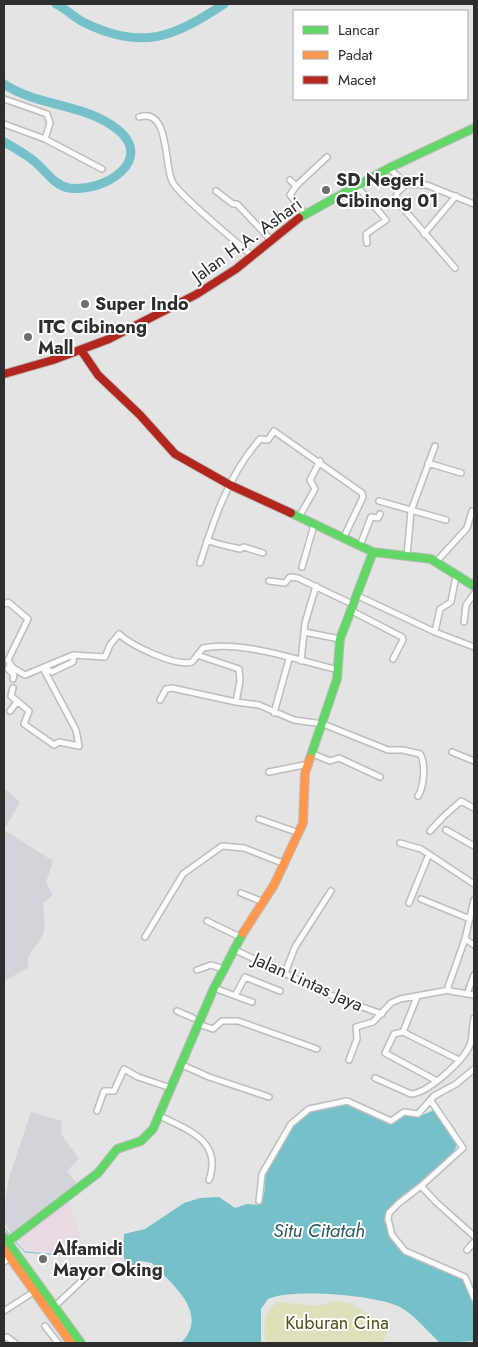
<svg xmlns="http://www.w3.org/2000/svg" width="478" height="1347" font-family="Jost,sans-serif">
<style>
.commercial{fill:#e7dae2}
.built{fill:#d3d4d9}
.green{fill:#dde0b9}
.water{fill:#76c0c9}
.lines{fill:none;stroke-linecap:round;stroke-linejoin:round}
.stream{stroke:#76c0c9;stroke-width:1}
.river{stroke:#76c0c9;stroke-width:9}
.street-casing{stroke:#bdbdbe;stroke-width:8}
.fast-casing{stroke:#bdbdbe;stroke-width:10}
.slow-casing{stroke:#bdbdbe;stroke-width:10}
.jam-casing{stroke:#bdbdbe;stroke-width:10}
.street{stroke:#fbfbfb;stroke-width:5}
.fast{stroke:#63d668;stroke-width:8}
.slow{stroke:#ff974d;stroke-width:8}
.jam{stroke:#b3261e;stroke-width:8}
.poi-dot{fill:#6e6e6f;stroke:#fff;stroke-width:2}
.labels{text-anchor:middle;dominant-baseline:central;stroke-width:4;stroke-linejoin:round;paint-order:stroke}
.poi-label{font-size:18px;font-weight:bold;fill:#2e2e2f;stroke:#fff;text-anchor:start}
.street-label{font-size:18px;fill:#2e2e2f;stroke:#fff}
.park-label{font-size:18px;fill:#4d4f17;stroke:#fff}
.water-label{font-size:19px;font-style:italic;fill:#2c5a5f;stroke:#fff}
</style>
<rect width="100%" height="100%" fill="#e4e4e5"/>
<path class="commercial" d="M68 1199 85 1251 61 1253 27 1250 16 1238Z"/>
<path class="built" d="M4 788 20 802 4 830 53 861 46 882 53 895 43 903 45 927 42 937 28 957V968L4 981Z
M31 1112 62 1121 61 1134 79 1159 67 1171 79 1186 13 1235 4 1223V1208L9 1178Z"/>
<path class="green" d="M337 1301 350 1303 390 1328 382 1343 362 1341 352 1343H266C263 1325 263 1314 277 1302L317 1306Z"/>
<path class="water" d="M345 1103 388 1124 404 1114 418 1117 434 1110 458 1140C454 1171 389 1192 384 1221L398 1245 463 1277C476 1297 474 1318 474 1341L440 1343C428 1332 415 1315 400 1307 376 1295 292 1288 268 1299L261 1309V1343H181C210 1314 173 1285 152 1263L140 1261 131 1267H126L123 1252 124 1234 145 1229 184 1203 200 1198 219 1197 235 1208 247 1204 259 1205 264 1195 266 1172 287 1133 312 1110Z"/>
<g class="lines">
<path class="stream" d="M4 1228 10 1235
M14 1240 25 1252 63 1255 123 1252"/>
<path class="river" d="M56 4C67 9 74 18 85 23 143 51 174 37 224 4
M4 84C38 107 84 103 117 129 156 160 104 193 69 188 52 185 44 167 30 158 22 152 13 147 4 142"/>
<defs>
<path id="street" d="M4 99 47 114 50 123 45 139
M139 117C170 107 164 165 172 181 178 195 236 241 251 255
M4 124 45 139 102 169
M389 168 406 184 427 185 474 204
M290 180 296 186 290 195 305 214
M406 184 397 193 396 200 455 268
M296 186 327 157
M357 186 386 220 366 234 367 243
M216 191 233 204H237L270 239
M424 234 456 196
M428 463 461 473
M379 501 446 520
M299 517 315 489 310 480 320 461
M207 540C219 545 228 546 240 549L244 547 263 553
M360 546 371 517 378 518 380 514
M407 556 411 511 435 446
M436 562 467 528 472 511
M200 563C214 519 229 474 260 439L268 440 274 431 362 493 363 497 343 539
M302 567 314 525
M269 581 285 583 290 577 298 578 352 604
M356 595 435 632 474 647
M4 604 8 602 28 619 8 660 13 668 25 675 73 655 105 657 110 645 119 634C132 646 176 667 192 662L203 648C243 640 299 661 339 670
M350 610 402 637 403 640 393 659
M464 622 466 605 474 594
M304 632 340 639
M435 632 440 609 451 602 456 576
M197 655 239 669 240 681 236 702
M301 661 305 623 316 586
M10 664 8 669 14 675 13 679
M44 668 52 672 73 662 74 655
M13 688 11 696 29 711 24 724 54 745 59 742 79 746 76 730 43 668
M160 700 166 689 172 688 236 702 259 705 294 720 323 724 388 750H403L420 754C426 763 424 787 418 796
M10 711 17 702
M274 713 289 659
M452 752 474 761
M313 754 330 761 339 758 380 777
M269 772 309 764
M259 819 299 833
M446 830 474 846
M430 831 444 816 461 801 474 808
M400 843 421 849 474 884
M241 893 263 902
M421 899 470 919
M474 900 465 939 448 987 450 991 474 995
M409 903 429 854
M207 921 240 937
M145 937 183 874 222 846 244 848 285 864
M465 939 474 945
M233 949 337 998 382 1014
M197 970 211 965 224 969
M285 973 295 947 331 891
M214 988 252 1002
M467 994 474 975
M235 996 245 977 280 991
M417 997 403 1032 394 1034 385 1053 437 1081
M177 1011 193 1018
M198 1024 213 1029 222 1021H238L317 1049
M403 1032 459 1060
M349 1060 357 1039 356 1027 373 1022 391 1003 400 999 449 990
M180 1064 209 1077 269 1097
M375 1078 411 1094C428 1093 463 1061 470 1045 473 1037 472 1027 474 1018
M431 1101 463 1148 421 1186 399 1203 389 1213 388 1219 392 1235 405 1251 465 1277 474 1298
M97 1111 104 1091H114L124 1069 138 1077 171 1088
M160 1116C188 1130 223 1141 209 1180
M421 1186 437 1203 474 1236
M259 1201 262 1174 291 1124 309 1109 347 1101 391 1121 404 1112 418 1114 434 1096 456 1084 474 1069
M467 1250 474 1242
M4 1262 10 1257
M56 1305 88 1275
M4 1311 35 1291
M45 1326 58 1343
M4 1338 7 1337 15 1343"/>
<path id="fast" d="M299 218 389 168 474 128
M291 513 373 552 431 559 474 586
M310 758 337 679 340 639 373 552
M4 1237 81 1343
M5 1244 98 1173 117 1149 141 1141 153 1129 214 988 243 933"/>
<path id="slow" d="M243 933 274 885 303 823 305 773 310 758
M4 1249 71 1343"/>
<path id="jam" d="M81 350 98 375 140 415 175 454 230 485 291 513
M4 374 53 360 109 339 197 294 236 269 299 218"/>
</defs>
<use href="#street" class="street-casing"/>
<use href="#fast" class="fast-casing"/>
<use href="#slow" class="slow-casing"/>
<use href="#jam" class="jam-casing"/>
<use href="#street" class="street"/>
<use href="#fast" class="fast"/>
<use href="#slow" class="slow"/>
<use href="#jam" class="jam"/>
</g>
<g class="poi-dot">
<circle cx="326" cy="190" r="5"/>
<circle cx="85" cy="304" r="5"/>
<circle cx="28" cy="337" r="5"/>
<circle cx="43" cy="1259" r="5"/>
</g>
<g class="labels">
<g class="poi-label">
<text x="336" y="180">SD Negeri<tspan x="336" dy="21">Cibinong 01</tspan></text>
<text x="95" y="304">Super Indo</text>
<text x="38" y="327">ITC Cibinong<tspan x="38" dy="21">Mall</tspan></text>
<text x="53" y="1249">Alfamidi<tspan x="53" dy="21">Mayor Oking</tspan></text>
</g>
<g class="street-label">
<text transform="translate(247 240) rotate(-36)">Jalan H.A. Ashari</text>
<text transform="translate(308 982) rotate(24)">Jalan Lintas Jaya</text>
</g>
<g class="park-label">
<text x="337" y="1323">Kuburan Cina</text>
</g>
<g class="water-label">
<text x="319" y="1230">Situ Citatah</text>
</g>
</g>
<rect width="478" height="1347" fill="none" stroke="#2e2e2f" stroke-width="10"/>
<rect x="293" y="10" width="175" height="90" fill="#ffffff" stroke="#ababac"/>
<rect x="303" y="26" width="25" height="8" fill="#63d668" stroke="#ababac"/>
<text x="338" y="35" font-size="15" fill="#2e2e2f">Lancar</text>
<rect x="303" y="51" width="25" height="8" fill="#ff974d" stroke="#ababac"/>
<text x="338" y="60" font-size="15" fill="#2e2e2f">Padat</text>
<rect x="303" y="76" width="25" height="8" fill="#b3261e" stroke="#ababac"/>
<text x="338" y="85" font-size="15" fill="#2e2e2f">Macet</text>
</svg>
